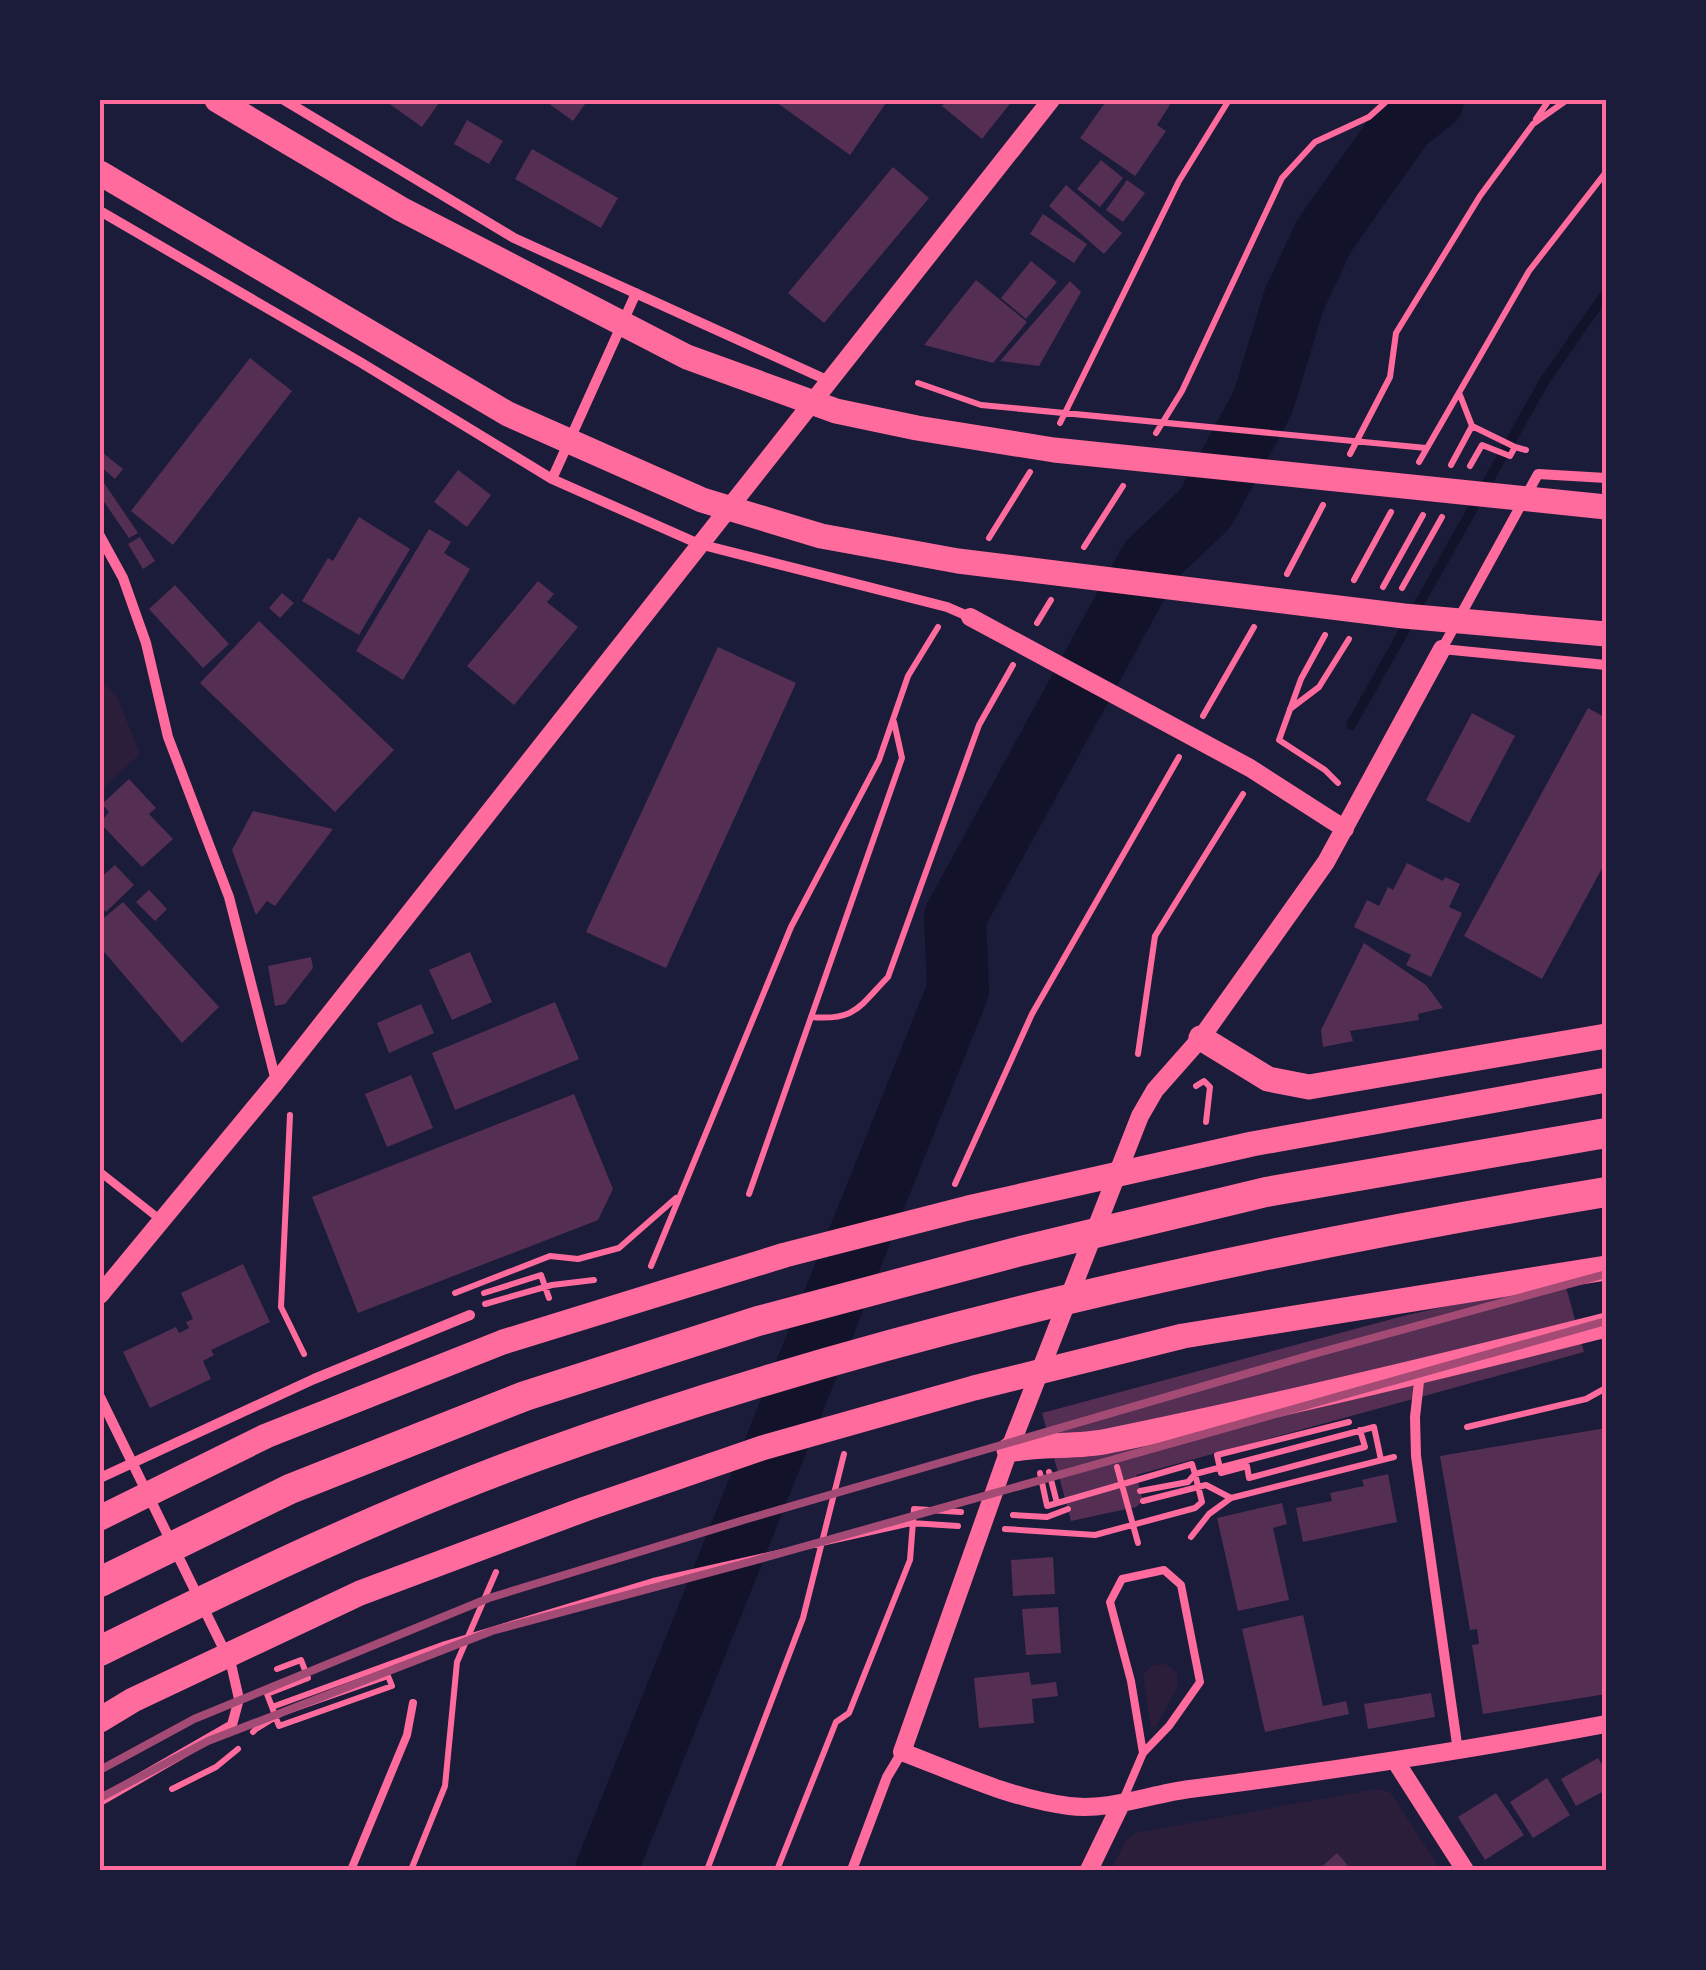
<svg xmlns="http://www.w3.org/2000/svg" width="1706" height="1970" font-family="'Exo 2',sans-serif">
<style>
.green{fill:#2a1e3b}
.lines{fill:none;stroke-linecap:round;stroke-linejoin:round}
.stream{stroke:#12122b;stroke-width:10}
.river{stroke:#12122b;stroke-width:62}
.building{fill:#542f53}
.path{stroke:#ff6b9d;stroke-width:6}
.service{stroke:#ff6b9d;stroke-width:8}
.minor{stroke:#ff6b9d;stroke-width:10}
.tertiary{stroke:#ff6b9d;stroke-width:18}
.primary{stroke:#ff6b9d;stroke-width:25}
.motorway{stroke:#ff6b9d;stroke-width:30}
.rail{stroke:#a44b75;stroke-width:8}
.neatline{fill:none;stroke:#ff6b9d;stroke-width:4}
</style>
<rect width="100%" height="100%" fill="#1b1b3a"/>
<path class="green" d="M100 678 117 696 140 754 100 792Z
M1166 1664 1177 1673 1178 1687 1156 1727H1151L1143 1675 1152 1665Z
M1376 1789 1390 1792 1441 1870H1111L1125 1842 1135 1833Z"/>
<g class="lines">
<path class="stream" d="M1351 725 1545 380 1606 293"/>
<path class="river" d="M606 1870 958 990 955 917 1150 561 1205 509 1263 402 1294 300 1324 236 1404 123 1433 100"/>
</g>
<path class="building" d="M384 100H441L422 127Z
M544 100H588L573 121Z
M773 100H888L850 155Z
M947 100H1013L982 139 942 106Z
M1107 100H1163L1170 105 1157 125 1166 131 1135 176 1080 138Z
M467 120 503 141 489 164 454 144Z
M532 149 618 198 601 228 515 179Z
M1101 160 1123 178 1100 207 1077 189Z
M893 167 929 198 824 323 788 293Z
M1127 180 1145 193 1123 222 1106 210Z
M1066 185 1122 233 1104 254 1049 206Z
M1043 214 1087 244 1074 263 1030 234Z
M1031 261 1057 282 1026 319 1001 298Z
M976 280 1027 322 993 363 924 345Z
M1070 281 1081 292 1039 366 1000 361Z
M250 358 292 391 173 545 131 511Z
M103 453 123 469 115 479 100 466Z
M458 470 491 495 467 527 434 502Z
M100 477 138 533 129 538 100 496Z
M359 517 410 549 359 635 302 601 328 558 333 561Z
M429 529 451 542 444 553 470 569 403 680 356 651Z
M140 537 155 561 143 569 128 544Z
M538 581 554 594 547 602 578 627 514 705 467 666Z
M175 585 229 644 203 668 149 609Z
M282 593 294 603 280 618 269 608Z
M259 621 394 750 335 812 200 683Z
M718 647 796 683 666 968 586 932Z
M1588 708 1606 718V861L1542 979 1464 936Z
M1472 713 1515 736 1469 823 1426 800Z
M129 779 156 808 149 814 173 839 142 867 100 823 109 812 102 804Z
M253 811 333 829 275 906 267 901 256 915 232 850Z
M1407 863 1443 881 1445 877 1460 884 1449 907 1462 913 1431 977 1406 965 1411 955 1354 927 1367 900 1379 906 1388 887 1393 890Z
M115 865 134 885 106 912 100 906V878Z
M149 890 167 909 155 921 136 902Z
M123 902 219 1007 182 1043 100 947V921Z
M1364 943 1426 985 1443 1008 1418 1014 1419 1020 1350 1031 1353 1041 1323 1047 1321 1030Z
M470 952 492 1002 452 1020 429 970Z
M311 957 313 968 285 1004 275 1006 268 966Z
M555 1002 579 1059 455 1110 432 1053Z
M421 1004 434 1033 389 1053 377 1023Z
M411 1075 433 1128 387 1147 365 1094Z
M574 1094 613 1189 598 1220 358 1313 312 1197Z
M243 1264 270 1322 211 1350 214 1355 203 1361 211 1379 150 1408 123 1352 176 1327 179 1333 189 1328 186 1322 193 1319 181 1293Z
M1564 1280 1584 1352 1136 1475 1143 1501 1136 1507 1071 1521 1042 1413 1407 1315Z
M1606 1428V1694L1483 1714 1472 1645 1479 1644 1477 1629 1470 1630 1440 1456Z
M1388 1474 1397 1522 1303 1542 1296 1508 1332 1501 1330 1493 1364 1486 1362 1480Z
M1282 1503 1287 1524 1273 1528 1289 1600 1238 1611 1217 1518Z
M1053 1557 1055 1594 1013 1596 1011 1560Z
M1058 1607 1061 1653 1026 1655 1022 1609Z
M1303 1615 1323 1706 1346 1701 1349 1714 1265 1732 1242 1629Z
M1029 1672 1031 1685 1056 1682 1058 1696 1032 1699 1034 1723 979 1728 974 1678Z
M1431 1693 1435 1717 1368 1729 1364 1704Z
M1598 1758 1606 1771V1790L1576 1806 1561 1779Z
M1547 1778 1570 1815 1533 1838 1510 1802Z
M1496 1793 1524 1835 1485 1860 1458 1817Z
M1337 1853 1352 1870H1318Z"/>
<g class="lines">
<path class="path" d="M1536 119 1549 100
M918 383 981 405 1426 448
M1060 423 1179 181 1229 100
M1472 426 1515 447
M1156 433 1182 391 1282 178 1315 142 1369 117 1388 100
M1350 454 1390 377 1396 333 1480 196 1533 124 1567 100
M1419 462 1529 271 1606 172
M1451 465 1472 426 1460 395
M1470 466 1482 445 1510 456 1515 447 1526 450
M989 538 1030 472
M1084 547 1123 486
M1287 574 1323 505
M1354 580 1391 512
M1383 587 1423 515
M1402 588 1442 517
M1037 623 1051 600
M1325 635 1301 679 1279 740 1325 770 1338 783
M1290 709 1319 687 1349 639
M1203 716 1254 627
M811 1017C855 1021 859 1007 888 977L979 725 1013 665
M1138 1054 1155 936 1243 794
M1196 1086 1204 1081 1210 1087 1206 1122
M290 1115 281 1307 304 1354
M955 1184 1032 1014 1179 757
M749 1194 902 758 894 722
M651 1266 791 927 879 760 908 676 938 627
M455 1293 550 1256 578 1259 619 1248 676 1198
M484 1293 541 1275 549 1298
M485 1304 552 1285 594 1280
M1349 1422 1217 1455 1221 1473 1247 1466 1249 1478 1365 1447 1360 1430
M1467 1427 1586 1399 1606 1388
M1117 1467 1138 1543
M1049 1472 1057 1503
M1040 1473 1047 1506 1192 1464 1195 1474 1188 1482 1140 1491
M1143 1501 1206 1485 1231 1498
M1013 1515 1047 1517 1068 1509
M1005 1529 1095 1535 1195 1508 1202 1502 1195 1474 1374 1427 1381 1460
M1191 1537 1209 1514 1231 1498 1394 1457
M272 1707 267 1694 308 1678 301 1660 277 1669
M253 1732 256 1729 282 1713 388 1676 392 1686 279 1726 272 1707 445 1644 653 1581 911 1523 958 1526
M172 1789 216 1767 238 1749
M411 1870 445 1786 457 1662 496 1572
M707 1870 803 1618 844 1454
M777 1870 836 1722 849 1713 910 1560 914 1509 961 1512"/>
<path class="service" d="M100 1172 162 1221
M1123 1800 1143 1753 1169 1726 1200 1682 1181 1585 1164 1570 1122 1579 1110 1602 1131 1681 1143 1753
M351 1870 407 1735 413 1703"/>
<path class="minor" d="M284 100 514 238 829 381
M100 211 360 362 552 479 699 544 947 607 970 617
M1606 478 1538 474 1442 649 1606 665
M552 479 636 293
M100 536 123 578 146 643 168 737 229 897 276 1081
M1420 1373 1415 1417 1416 1456 1458 1751
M100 1397 231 1664 239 1699 232 1725 100 1801
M100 1478 314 1379 470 1315
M852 1870 887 1777 902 1752"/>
<path class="tertiary" d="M970 617 1250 768 1345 829
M1442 649 1326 862 1201 1038 1155 1090 1140 1116 1009 1450 902 1752C955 1772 1012 1799 1069 1806 1110 1811 1150 1794 1190 1789 1330 1771 1468 1750 1606 1724
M100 1295 276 1082 1051 100
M1396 1762 1465 1870
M1089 1870 1121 1804"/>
<path class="primary" d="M217 100 401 209 687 357 836 411 917 428 1054 450 1606 507
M100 173 508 414 702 500 821 536 958 561 1404 616 1606 634
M1201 1038 1268 1079 1309 1087 1606 1036
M1009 1450C1042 1443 1076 1448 1108 1441 1275 1407 1441 1367 1606 1325
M100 1518 266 1436 503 1342 785 1255 968 1208 1252 1144 1606 1080
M100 1720 133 1700 360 1593 585 1509 762 1448 974 1388 1183 1336 1606 1268"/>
<path class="motorway" d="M100 1582 290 1489 525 1396 758 1321 1017 1252 1266 1192 1606 1133
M100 1651C244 1580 384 1512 535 1457 879 1332 1246 1252 1606 1192"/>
<path class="rail" d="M100 1770 194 1719 489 1598 747 1519 1314 1354 1606 1274
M100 1798 208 1741 492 1631 753 1561 1606 1321"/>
</g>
<rect width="1706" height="1970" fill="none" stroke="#1b1b3a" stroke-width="205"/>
<rect x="102" y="102" width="1502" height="1766" class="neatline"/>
</svg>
